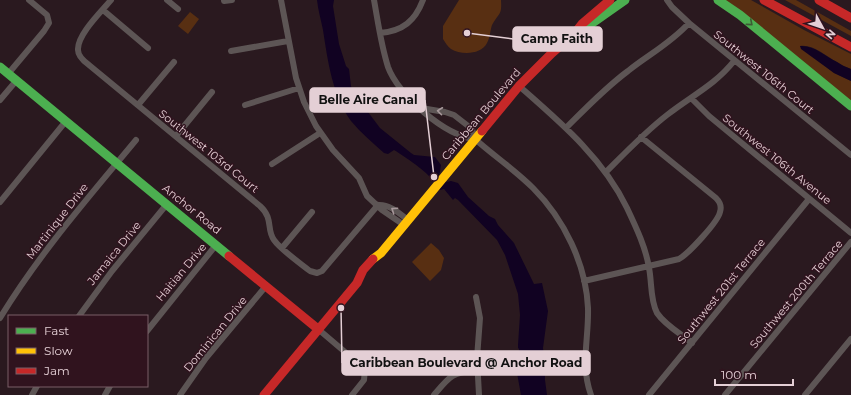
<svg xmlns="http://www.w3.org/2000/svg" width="851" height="395" font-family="Montserrat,sans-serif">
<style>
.green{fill:#582f12}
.water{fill:#110222}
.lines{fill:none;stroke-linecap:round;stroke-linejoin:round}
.street{stroke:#5d5555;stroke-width:6}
.fast{stroke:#4caf50;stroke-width:9}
.slow{stroke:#ffc107;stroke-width:9}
.jam{stroke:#c62828;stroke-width:9}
.oneway{stroke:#3d5934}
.oneway2{stroke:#a7989b}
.labels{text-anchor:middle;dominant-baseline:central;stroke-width:3;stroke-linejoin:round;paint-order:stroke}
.street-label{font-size:11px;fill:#e4cfd5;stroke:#30131e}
.leader{fill:none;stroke:#e4cfd5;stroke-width:1.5}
.callout-dot{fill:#e4cfd5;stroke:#30131e;stroke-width:1.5}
.callout{fill:#e4cfd5;stroke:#e4cfd5;stroke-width:1.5}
.callout-label{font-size:12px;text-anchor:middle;font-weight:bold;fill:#111}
</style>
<rect width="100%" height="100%" fill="#2a191f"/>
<path class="green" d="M459 0H501C502 16 499 12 492 25 490 31 490 38 487 43 481 55 461 55 451 49 448 47 445 42 443 39V26Z
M724 0H751L804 30 851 54V69C846 67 841 65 837 62 825 56 814 44 800 46L834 73 851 81V102Z
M785 0H796L851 31V36Z
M190 12 199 19 188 34 178 26Z
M431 243 439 250 444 258 441 270 430 281 412 262Z"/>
<path class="water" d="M317 0H334L333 6 339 44 346 66 349 69 351 86 353 92 380 128 411 153 414 155 435 157 441 165 440 172 438 177 446 182 451 181 458 183 468 197 489 216 495 219 498 225 514 243 534 284 542 283 548 311 543 348 545 364V380L547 395H521L517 373 519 349 518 348V345L520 315 518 294 505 255 497 240 458 200 455 198 453 200 444 189 440 190C434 176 407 158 394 150L388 154 384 153C373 143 361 133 351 121 332 94 328 62 323 30 321 20 318 10 317 0Z
M800 46C814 45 825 56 837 62 841 65 846 67 851 69V81L834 73 801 49Z"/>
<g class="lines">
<path class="street" d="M111 0C101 12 77 35 78 50 78 57 85 62 89 65L260 206C274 219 266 229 274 240 281 250 300 263 310 271L317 273 322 271 378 205
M167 0 178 9
M281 0 296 78 304 102 316 126 333 150 359 178 367 196 382 210 404 225
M374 0C378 22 381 45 388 67 398 95 445 136 475 139
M667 0 672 7 689 23 851 155
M224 1 232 0
M103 10 148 48
M380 33C403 31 415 21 423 0
M231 51 288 41
M8 74 44 31 49 23 47 15 29 0
M519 86C560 122 603 158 627 208 636 227 646 248 649 268 652 282 650 300 657 313 665 325 681 334 692 343
M691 98 709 116 851 233
M0 100 16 81
M138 105 174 62
M245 105 299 88
M421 108 445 112 454 115 472 129 475 139C494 156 515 170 533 188 564 219 586 264 588 308 589 338 580 365 591 395
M566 128C586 108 605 88 628 71 648 55 671 43 689 23
M176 136 212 92
M272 164 320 133
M606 172C626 152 645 132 667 115 691 96 715 85 734 61
M0 202 66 121
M378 205C389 204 399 213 408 220
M282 248 312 212
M584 281 679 259C688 254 718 222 720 212 722 206 720 202 716 198L641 137
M476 297 480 318 477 358 479 395
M79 316 112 271 167 204
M0 318C39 254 88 198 136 140
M318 329 365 369 364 380 352 395
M147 331 216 245
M32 395 37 386
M105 395 110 386
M180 395 206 358 266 286
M434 395C450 376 451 373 477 370
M649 395 809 199
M725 395 851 242
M805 395 851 339"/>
<path class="fast" d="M718 0 740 15 851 106
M588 26 625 0
M0 67 229 256"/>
<path class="slow" d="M373 259 381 253 482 131"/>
<path class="jam" d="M764 0 851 47
M819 0 851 18
M482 131 519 86 552 53 575 33 582 24 610 0
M229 256 318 329
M264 395 357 283 363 270 373 259"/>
</g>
<defs><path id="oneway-chevron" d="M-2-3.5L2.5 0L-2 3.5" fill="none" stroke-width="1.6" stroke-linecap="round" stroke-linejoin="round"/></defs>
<use class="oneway" href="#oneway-chevron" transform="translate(750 23) rotate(40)"/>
<g class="oneway2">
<use href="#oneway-chevron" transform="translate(440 111) rotate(-173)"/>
<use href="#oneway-chevron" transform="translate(394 210) rotate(-146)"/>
</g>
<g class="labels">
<g class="street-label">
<text transform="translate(764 72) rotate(39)">Southwest 106th Court</text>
<text transform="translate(481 114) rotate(-50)">Caribbean Boulevard</text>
<text transform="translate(209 151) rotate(39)">Southwest 103rd Court</text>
<text transform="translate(777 159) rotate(39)">Southwest 106th Avenue</text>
<text transform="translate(192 209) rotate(39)">Anchor Road</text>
<text transform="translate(57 221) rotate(-52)">Martinique Drive</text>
<text transform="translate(114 253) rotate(-51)">Jamaica Drive</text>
<text transform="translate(181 272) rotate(-50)">Haitian Drive</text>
<text transform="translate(721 291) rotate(-51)">Southwest 201st Terrace</text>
<text transform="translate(796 294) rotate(-50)">Southwest 200th Terrace</text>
<text transform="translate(215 334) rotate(-51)">Dominican Drive</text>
</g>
</g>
<path class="leader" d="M467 33L513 39M434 177L425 100M341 308L342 363"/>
<g class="callout-dot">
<circle cx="467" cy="33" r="4"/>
<circle cx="434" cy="177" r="4"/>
<circle cx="341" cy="308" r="4"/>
</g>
<g class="callout">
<rect x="513" y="27" width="89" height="24" rx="4"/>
<rect x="310" y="88" width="115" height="24" rx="4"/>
<rect x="342" y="351" width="248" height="24" rx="4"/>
</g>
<g class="callout-label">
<text x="557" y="43">Camp Faith</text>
<text x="368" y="104">Belle Aire Canal</text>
<text x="466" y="367">Caribbean Boulevard @ Anchor Road</text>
</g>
<rect x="8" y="315" width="140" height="72" fill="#30131e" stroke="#785e67"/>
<rect x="16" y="328" width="20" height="6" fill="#4caf50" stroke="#785e67"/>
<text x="44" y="335" font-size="12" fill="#e4cfd5">Fast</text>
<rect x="16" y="348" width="20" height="6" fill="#ffc107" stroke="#785e67"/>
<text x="44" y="355" font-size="12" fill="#e4cfd5">Slow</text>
<rect x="16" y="368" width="20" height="6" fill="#c62828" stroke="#785e67"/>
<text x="44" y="375" font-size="12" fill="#e4cfd5">Jam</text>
<g transform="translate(823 28) rotate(130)" stroke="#30131e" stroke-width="3" paint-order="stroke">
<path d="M0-3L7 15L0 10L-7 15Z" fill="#e4cfd5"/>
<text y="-6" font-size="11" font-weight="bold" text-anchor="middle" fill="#e4cfd5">N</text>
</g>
<path d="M715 379v6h78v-6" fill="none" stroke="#e4cfd5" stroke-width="2"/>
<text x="721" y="379" font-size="12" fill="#e4cfd5" stroke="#30131e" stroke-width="3" paint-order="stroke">100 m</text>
</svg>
